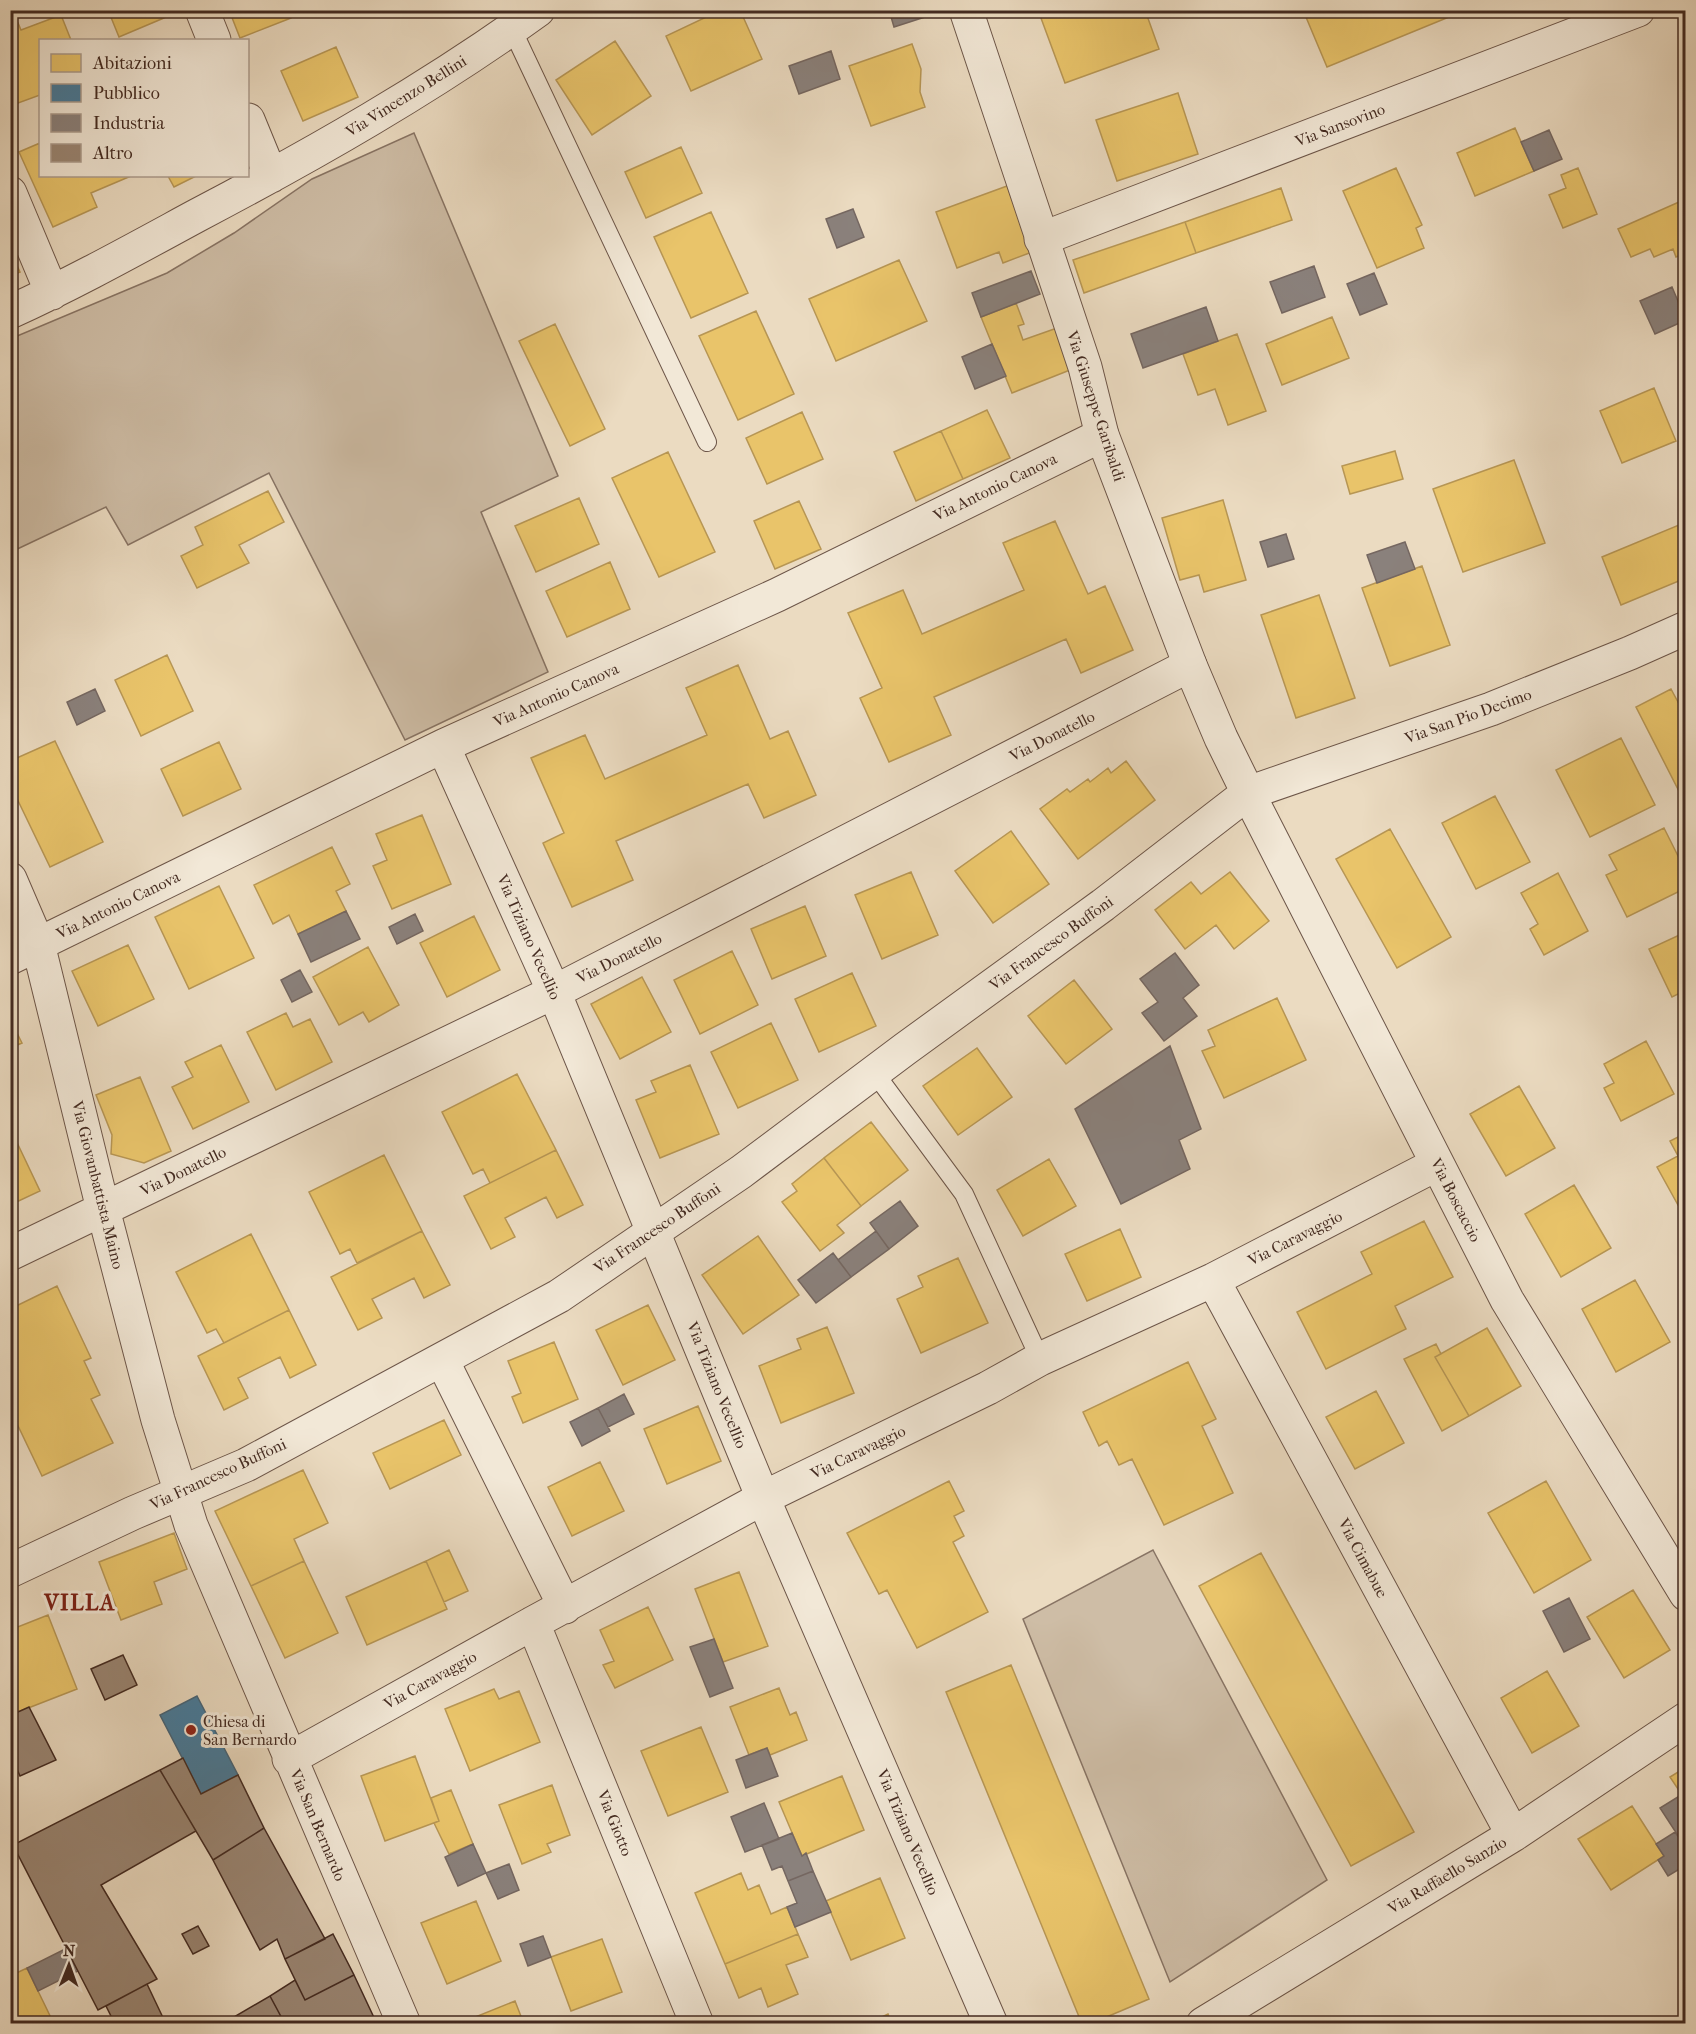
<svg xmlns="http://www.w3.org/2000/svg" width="1696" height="2034" font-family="'IM FELL French Canon',serif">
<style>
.green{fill:#cebda6;stroke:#887464;stroke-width:1.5}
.homes{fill:#e9c46a;stroke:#b79654;stroke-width:1.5}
.public{fill:#457b9d;stroke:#446378;stroke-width:1.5}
.industry{fill:#8a817c;stroke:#756761;stroke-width:1.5}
.building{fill:#9a8674;stroke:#432a21;stroke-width:1.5}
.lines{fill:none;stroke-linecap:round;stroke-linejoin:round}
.service-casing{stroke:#6d5649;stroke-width:20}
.minor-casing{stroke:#6d5649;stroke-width:35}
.tertiary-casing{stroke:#6d5649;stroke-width:35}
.service{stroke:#f2e8d7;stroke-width:18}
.minor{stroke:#f2e8d7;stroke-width:33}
.tertiary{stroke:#f2e8d7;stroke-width:33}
.poi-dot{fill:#8f2418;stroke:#f2e8d7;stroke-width:2}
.labels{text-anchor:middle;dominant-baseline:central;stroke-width:6;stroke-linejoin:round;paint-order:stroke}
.street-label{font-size:16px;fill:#432a21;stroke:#f2e8d7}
.poi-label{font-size:16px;fill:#432a21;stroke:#f2e8d7;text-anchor:start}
.district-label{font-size:22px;font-weight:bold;letter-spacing:1.5px;fill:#7a1f14;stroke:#f2e8d7}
</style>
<rect width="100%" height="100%" fill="#ebdbc1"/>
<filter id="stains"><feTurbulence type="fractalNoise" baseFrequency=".00333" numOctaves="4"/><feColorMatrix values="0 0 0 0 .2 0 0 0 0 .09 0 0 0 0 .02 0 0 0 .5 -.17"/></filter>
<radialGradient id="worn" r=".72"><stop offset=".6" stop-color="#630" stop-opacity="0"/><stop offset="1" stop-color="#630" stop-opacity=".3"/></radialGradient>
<path class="green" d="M414 133 558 476 481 512 548 672 405 740 269 473 128 545 106 507 11 552 10 339 167 273 234 233 312 179Z
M1153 1550 1327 1880 1170 1982 1023 1619Z"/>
<path class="homes" d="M108 10H177L178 12 119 37Z
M229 10H288L291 18 240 38Z
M721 10H740L762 59 691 91 666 36Z
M1038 10H1145L1159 49 1065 83Z
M1303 10H1466L1327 67Z
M61 15 71 40H40V95L10 106V25L18 23 21 30Z
M615 41 651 96 592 135 556 80Z
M912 44 921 69 920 92 925 107 871 126 849 66Z
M336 47 358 97 303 121 281 71Z
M1178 93 1198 154 1117 181 1096 120Z
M1515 128 1534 171 1475 196 1457 153Z
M40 143V176H131L91 193 97 207 53 227 19 152Z
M681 147 702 193 646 218 625 172Z
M1396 168 1422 225 1416 228 1424 248 1377 268 1343 191Z
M1578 168 1597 214 1563 228 1549 195 1566 188 1561 175Z
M168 176H196L174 187Z
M1007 186 1032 252 1003 263 999 252 957 268 936 212Z
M1281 188 1292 220 1196 253 1185 222Z
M1679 202 1686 215V253L1676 257 1673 249 1654 257 1650 249 1631 257 1618 229Z
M711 212 748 293 691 318 654 237Z
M1185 222 1196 253 1084 293 1073 260Z
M10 250 20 272 10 276Z
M899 260 927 321 836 361 809 299Z
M1016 303 1024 324 1018 326 1023 340 1057 328 1070 370 1012 393 981 317Z
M756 311 794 394 738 420 699 336Z
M1332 317 1349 358 1282 385 1266 344Z
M555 324 605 429 570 446 519 341Z
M1237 334 1266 411 1228 425 1215 389 1198 395 1183 354Z
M1654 388 1676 441 1622 463 1600 411Z
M987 410 1010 458 963 479 941 431Z
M802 412 823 459 767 484 746 438Z
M941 431 963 479 916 501 894 452Z
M1395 451 1403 479 1350 494 1342 466Z
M668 452 715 552 659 577 612 478Z
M1514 460 1545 543 1463 572 1433 489Z
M268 491 284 522 239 545 249 563 197 588 181 556 203 545 195 527Z
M579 498 599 544 536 572 515 526Z
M1223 500 1246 580 1204 592 1199 575 1180 580 1162 518Z
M799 501 821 549 775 569 754 521Z
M1055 521 1088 594 1105 586 1133 650 1081 673 1066 639 934 697 951 735 889 762 860 698 882 688 848 613 903 590 922 634 1024 590 1003 543Z
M1686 522V578L1621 605 1602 557Z
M610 562 630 609 567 637 546 591Z
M1422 566 1450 645 1390 666 1362 588Z
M1319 595 1355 698 1296 718 1261 615Z
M167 655 193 711 141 736 115 680Z
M738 665 770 739 788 731 816 795 764 818 748 784 616 841 633 880 572 907 543 843 564 833 531 758 585 735 605 779 707 735 686 688Z
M1671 689 1686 717V805L1636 707Z
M1621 738 1655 805 1590 837 1556 770Z
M55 741 103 842 50 867 10 784V761Z
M219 742 241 789 183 816 161 769Z
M1126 761 1155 800 1078 859 1040 809 1067 789 1070 792 1088 779 1090 782 1108 768 1111 773Z
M1495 796 1530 862 1476 889 1442 823Z
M422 815 451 884 392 909 373 866 387 860 376 834Z
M1664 828 1686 872V888L1627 917 1606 875 1617 870 1609 855Z
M1390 829 1451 937 1397 968 1336 859Z
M1011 831 1049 884 993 923 955 871Z
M332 847 350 884 336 891 346 911 298 934 289 915 273 924 254 885Z
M911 872 938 935 882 959 855 895Z
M1230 872 1269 921 1234 949 1216 925 1185 949 1155 910 1191 882 1201 894Z
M1558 873 1588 931 1544 955 1530 929 1538 924 1521 893Z
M219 886 254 958 189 989 155 917Z
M805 906 826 956 772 979 751 929Z
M474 916 500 970 447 997 420 943Z
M1686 932V990L1672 997 1649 949Z
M128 945 154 999 98 1026 72 971Z
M368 947 399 1005 369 1022 363 1012 339 1025 313 977Z
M732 951 758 1005 700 1034 674 980Z
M852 973 876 1026 819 1052 795 999Z
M642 977 671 1032 620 1059 591 1004Z
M1074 980 1112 1029 1066 1064 1028 1016Z
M1277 998 1306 1060 1224 1098 1202 1051 1215 1046 1208 1030Z
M286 1013 293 1027 310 1019 332 1062 276 1090 247 1032Z
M10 1019 22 1043 10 1048Z
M771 1023 798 1080 738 1108 711 1052Z
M1646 1041 1674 1094 1621 1121 1604 1088 1614 1083 1604 1064Z
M221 1045 249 1102 193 1129 172 1087 193 1077 185 1062Z
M977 1048 1012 1097 958 1135 923 1086Z
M690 1065 719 1134 660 1158 636 1100 656 1092 651 1081Z
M517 1074 556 1150 490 1183 483 1169 473 1174 442 1112Z
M140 1077 171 1151 144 1163 111 1154 112 1135 96 1095Z
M1519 1086 1555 1148 1506 1176 1470 1114Z
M871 1122 908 1170 861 1206 824 1158Z
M12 1132 40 1191 10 1205V1133Z
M1686 1133V1201L1678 1205 1657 1167 1678 1156 1670 1141Z
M556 1150 583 1205 557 1218 546 1197 505 1218 515 1237 491 1249 464 1196Z
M384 1155 422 1231 357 1263 350 1249 340 1254 309 1192Z
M824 1158 861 1206 837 1225 844 1233 820 1251 782 1202 797 1191 792 1184Z
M1049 1159 1076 1206 1023 1236 997 1190Z
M1574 1185 1611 1248 1561 1277 1525 1214Z
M1424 1221 1453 1277 1395 1306 1406 1329 1326 1369 1297 1312 1372 1274 1361 1252Z
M1120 1229 1141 1277 1087 1301 1065 1254Z
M422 1231 450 1285 424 1298 414 1278 372 1299 382 1318 358 1330 331 1277Z
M251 1234 289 1310 224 1343 216 1329 207 1333 176 1272Z
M758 1236 799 1295 743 1334 702 1275Z
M958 1258 988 1323 921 1353 897 1299 923 1287 918 1276Z
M1635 1280 1670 1342 1616 1372 1582 1309Z
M57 1286 91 1358 84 1361 100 1395 91 1399 113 1443 42 1476 10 1409V1309Z
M648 1305 675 1360 623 1385 596 1330Z
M289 1310 316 1365 290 1378 280 1357 238 1378 248 1398 224 1410 198 1356Z
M827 1327 854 1393 781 1423 759 1366 801 1349 797 1339Z
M1487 1328 1521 1386 1469 1416 1435 1357Z
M554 1342 578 1399 523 1423 512 1397 521 1393 508 1361Z
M1436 1344 1441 1354 1435 1357 1469 1416 1442 1431 1404 1359Z
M1188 1362 1216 1419 1202 1426 1233 1493 1164 1525 1132 1459 1119 1465 1107 1441 1099 1446 1083 1412Z
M1376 1391 1404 1443 1355 1469 1326 1417Z
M698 1406 721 1461 667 1484 644 1429Z
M444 1420 461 1455 390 1489 373 1453Z
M600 1462 624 1511 572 1536 548 1487Z
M303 1470 328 1523 294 1539 304 1561 251 1586 215 1511Z
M949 1481 964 1511 954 1516 964 1536 953 1542 988 1612 917 1648 887 1590 879 1594 847 1533Z
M1546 1481 1591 1560 1534 1593 1488 1513Z
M174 1533 187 1569 154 1582 162 1604 121 1620 99 1562Z
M449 1550 468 1591 444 1602 426 1561Z
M1261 1553 1414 1832 1351 1866 1199 1586Z
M304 1561 338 1633 285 1658 251 1586Z
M426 1561 447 1609 367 1645 346 1597Z
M739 1572 768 1646 723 1662 695 1589Z
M1633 1590 1670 1650 1624 1678 1587 1617Z
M648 1607 673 1660 615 1688 603 1665 614 1661 600 1630Z
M48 1615 77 1689 18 1712 10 1693V1630Z
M1011 1665 1149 1999 1090 2024H1082L946 1692Z
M1547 1671 1579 1726 1532 1753 1501 1698Z
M779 1688 790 1715 796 1712 807 1740 770 1755 767 1748 749 1755 730 1707Z
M494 1689 499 1699 519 1691 540 1742 470 1771 445 1709Z
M701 1727 728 1792 668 1816 641 1751Z
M415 1756 439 1821 385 1841 361 1776Z
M1686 1767V1801L1670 1777Z
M842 1776 864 1830 802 1856 779 1802Z
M552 1785 570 1835 547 1844 551 1852 522 1864 499 1805Z
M451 1790 473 1844 449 1854 434 1823 439 1821 431 1798Z
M1632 1806 1664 1856 1611 1890 1578 1839Z
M741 1873 748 1890 759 1885 771 1914 787 1907 798 1934 725 1964 695 1893Z
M880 1878 905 1938 851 1960 826 1901Z
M476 1901 501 1961 447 1984 421 1923Z
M798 1934 808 1957 786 1965 798 1994 768 2007 761 1988 739 1998 725 1964Z
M602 1939 622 1992 571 2011 551 1957Z
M27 1968 38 1991 54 2024H10V1976Z
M515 2001 524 2024H458Z
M888 2014 892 2024H867Z"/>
<path class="public" d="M197 1696 238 1775 201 1794 160 1715Z"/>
<path class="industry" d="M889 10H922L925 17 894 27Z
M831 51 840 79 799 94 789 66Z
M1549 130 1562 159 1534 171 1521 142Z
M853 209 864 237 837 248 826 219Z
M1314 266 1325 297 1282 313 1270 282Z
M1031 271 1040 294 981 317 972 293Z
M1374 273 1387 304 1360 315 1347 284Z
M1672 287 1686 320 1655 334 1640 301Z
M1206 307 1218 341 1143 368 1131 334Z
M992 344 1006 376 975 389 962 357Z
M1286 534 1294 559 1268 567 1260 542Z
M1405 542 1415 569 1377 583 1367 555Z
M95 689 105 711 77 725 67 702Z
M346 911 360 939 311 962 298 934Z
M415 914 423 931 397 944 389 927Z
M1175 953 1199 985 1183 998 1197 1016 1164 1041 1142 1013 1158 1002 1140 979Z
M300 970 312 992 292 1002 281 980Z
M1170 1046 1201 1129 1179 1140 1190 1169 1121 1204 1075 1109Z
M900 1201 918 1226 889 1249 870 1223Z
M876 1231 889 1249 851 1277 838 1260Z
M833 1253 851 1277 816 1303 798 1280Z
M624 1394 634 1414 608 1427 598 1408Z
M598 1408 610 1431 582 1446 570 1422Z
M1569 1598 1590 1639 1564 1652 1543 1611Z
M714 1639 733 1688 710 1697 690 1647Z
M767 1748 778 1776 746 1788 736 1760Z
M1681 1795 1686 1801V1848L1660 1808Z
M764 1803 779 1839 745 1852 731 1817Z
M1675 1832 1686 1848V1865L1668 1876 1658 1860 1664 1856 1656 1844Z
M792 1833 802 1856 806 1853 813 1871 788 1881 782 1866 772 1870 762 1845Z
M473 1844 486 1873 458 1886 445 1857Z
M509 1864 519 1890 498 1899 486 1873Z
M813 1871 831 1912 795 1927 787 1907 797 1903 788 1881Z
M543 1936 551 1957 528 1966 520 1944Z
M67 1948 78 1971 38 1991 27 1968Z"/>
<path class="building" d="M123 1655 137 1685 105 1700 91 1669Z
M10 1693 18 1712 29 1707 56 1760 20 1776 10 1753Z
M183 1758 201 1794 238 1775 264 1828 213 1860 160 1770Z
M160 1770 196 1831 101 1885 157 1979 98 2010 13 1845Z
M264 1828 325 1939 285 1959 277 1939 260 1950 213 1860Z
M198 1926 209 1946 193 1954 182 1934Z
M333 1934 354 1975 305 2000 285 1959Z
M354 1975 377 2024H285L270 1996 295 1980 305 2000Z
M147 1984 166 2024H115L106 2006Z
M270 1996 285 2024H222Z"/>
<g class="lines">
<defs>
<path id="service" d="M512 29 707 442
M874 1072 964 1194 1040 1359"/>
<path id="minor" d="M202 10 214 40
M248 120 271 176
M10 193 52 293
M1041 239 1638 10
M10 312C74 283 135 249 196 216 314 154 430 88 538 10
M443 746 554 992 763 1498 991 2024
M1248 793 1507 1300 1686 1594
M10 879 38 944 103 1209 158 1420 191 1525 404 2024
M10 958 443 746 777 595 1102 435
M10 1254 554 992 1190 665
M1213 1280 1513 1835
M442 1360 565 1607
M533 1623 697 2024
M289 1759 533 1623 763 1498 988 1388 1040 1359 1213 1280 1437 1164
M1203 2024 1513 1835 1686 1719"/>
<path id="tertiary" d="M966 10 1085 367 1102 435 1190 665 1221 738 1248 793
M10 1571 133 1513 246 1465 559 1296 741 1172 905 1049 1103 905 1248 793 1491 709 1630 653 1686 628"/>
</defs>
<use href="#service" class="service-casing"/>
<use href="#minor" class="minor-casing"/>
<use href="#tertiary" class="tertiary-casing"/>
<use href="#service" class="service"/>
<use href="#minor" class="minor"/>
<use href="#tertiary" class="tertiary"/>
</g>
<circle class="poi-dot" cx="191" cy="1730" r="6"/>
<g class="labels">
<g class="street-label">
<text transform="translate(406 96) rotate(-32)">Via Vincenzo Bellini</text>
<text transform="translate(1340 125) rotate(-21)">Via Sansovino</text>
<text transform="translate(1096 406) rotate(72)">Via Giuseppe Garibaldi</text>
<text transform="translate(995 487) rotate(-26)">Via Antonio Canova</text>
<text transform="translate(556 695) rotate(-24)">Via Antonio Canova</text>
<text transform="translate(1468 716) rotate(-20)">Via San Pio Decimo</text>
<text transform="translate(1052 736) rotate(-27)">Via Donatello</text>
<text transform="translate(118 905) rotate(-26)">Via Antonio Canova</text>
<text transform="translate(529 937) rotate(66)">Via Tiziano Vecellio</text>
<text transform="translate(1051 943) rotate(-36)">Via Francesco Buffoni</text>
<text transform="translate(619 958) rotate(-27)">Via Donatello</text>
<text transform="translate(183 1171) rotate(-26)">Via Donatello</text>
<text transform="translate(98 1185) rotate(76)">Via Giovanbattista Maino</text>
<text transform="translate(1456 1200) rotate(63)">Via Boscaccio</text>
<text transform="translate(657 1228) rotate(-34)">Via Francesco Buffoni</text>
<text transform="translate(1295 1238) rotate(-27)">Via Caravaggio</text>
<text transform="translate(717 1385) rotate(68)">Via Tiziano Vecellio</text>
<text transform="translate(858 1452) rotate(-26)">Via Caravaggio</text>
<text transform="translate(218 1474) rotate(-25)">Via Francesco Buffoni</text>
<text transform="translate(1363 1558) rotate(62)">Via Cimabue</text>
<text transform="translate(430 1680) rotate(-29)">Via Caravaggio</text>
<text transform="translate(615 1823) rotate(68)">Via Giotto</text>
<text transform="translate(318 1825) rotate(67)">Via San Bernardo</text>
<text transform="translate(908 1832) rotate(67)">Via Tiziano Vecellio</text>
<text transform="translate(1447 1875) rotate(-31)">Via Raffaello Sanzio</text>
</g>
<g class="poi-label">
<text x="203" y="1721">Chiesa di<tspan x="203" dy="18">San Bernardo</tspan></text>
</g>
<g class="district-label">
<text x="80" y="1603">VILLA</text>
</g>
</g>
<rect width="1696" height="2034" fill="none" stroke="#ebdbc1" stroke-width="36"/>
<rect x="12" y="12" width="1672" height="2010" fill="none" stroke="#432a21" stroke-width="3"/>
<rect x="18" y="18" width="1660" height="1998" fill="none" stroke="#432a21" stroke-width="1.5"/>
<rect x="39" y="39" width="210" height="138" fill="#f2e8d7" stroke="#ac9c8e" stroke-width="1.5"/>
<rect x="51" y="54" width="30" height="18" fill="#e9c46a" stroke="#ac9c8e" stroke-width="1.5"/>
<text x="93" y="69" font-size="18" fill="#432a21">Abitazioni</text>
<rect x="51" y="84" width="30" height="18" fill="#457b9d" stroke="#ac9c8e" stroke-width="1.5"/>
<text x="93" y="99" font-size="18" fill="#432a21">Pubblico</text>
<rect x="51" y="114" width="30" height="18" fill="#8a817c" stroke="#ac9c8e" stroke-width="1.5"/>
<text x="93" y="129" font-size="18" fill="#432a21">Industria</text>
<rect x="51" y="144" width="30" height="18" fill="#9a8674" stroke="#ac9c8e" stroke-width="1.5"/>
<text x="93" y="159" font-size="18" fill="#432a21">Altro</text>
<g transform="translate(69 1965) rotate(1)" stroke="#f2e8d7" stroke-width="4.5" paint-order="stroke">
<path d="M0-4.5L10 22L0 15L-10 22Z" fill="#432a21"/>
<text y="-9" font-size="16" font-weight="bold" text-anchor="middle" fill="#432a21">N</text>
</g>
<rect width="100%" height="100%" filter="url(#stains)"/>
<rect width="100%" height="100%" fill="url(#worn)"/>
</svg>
